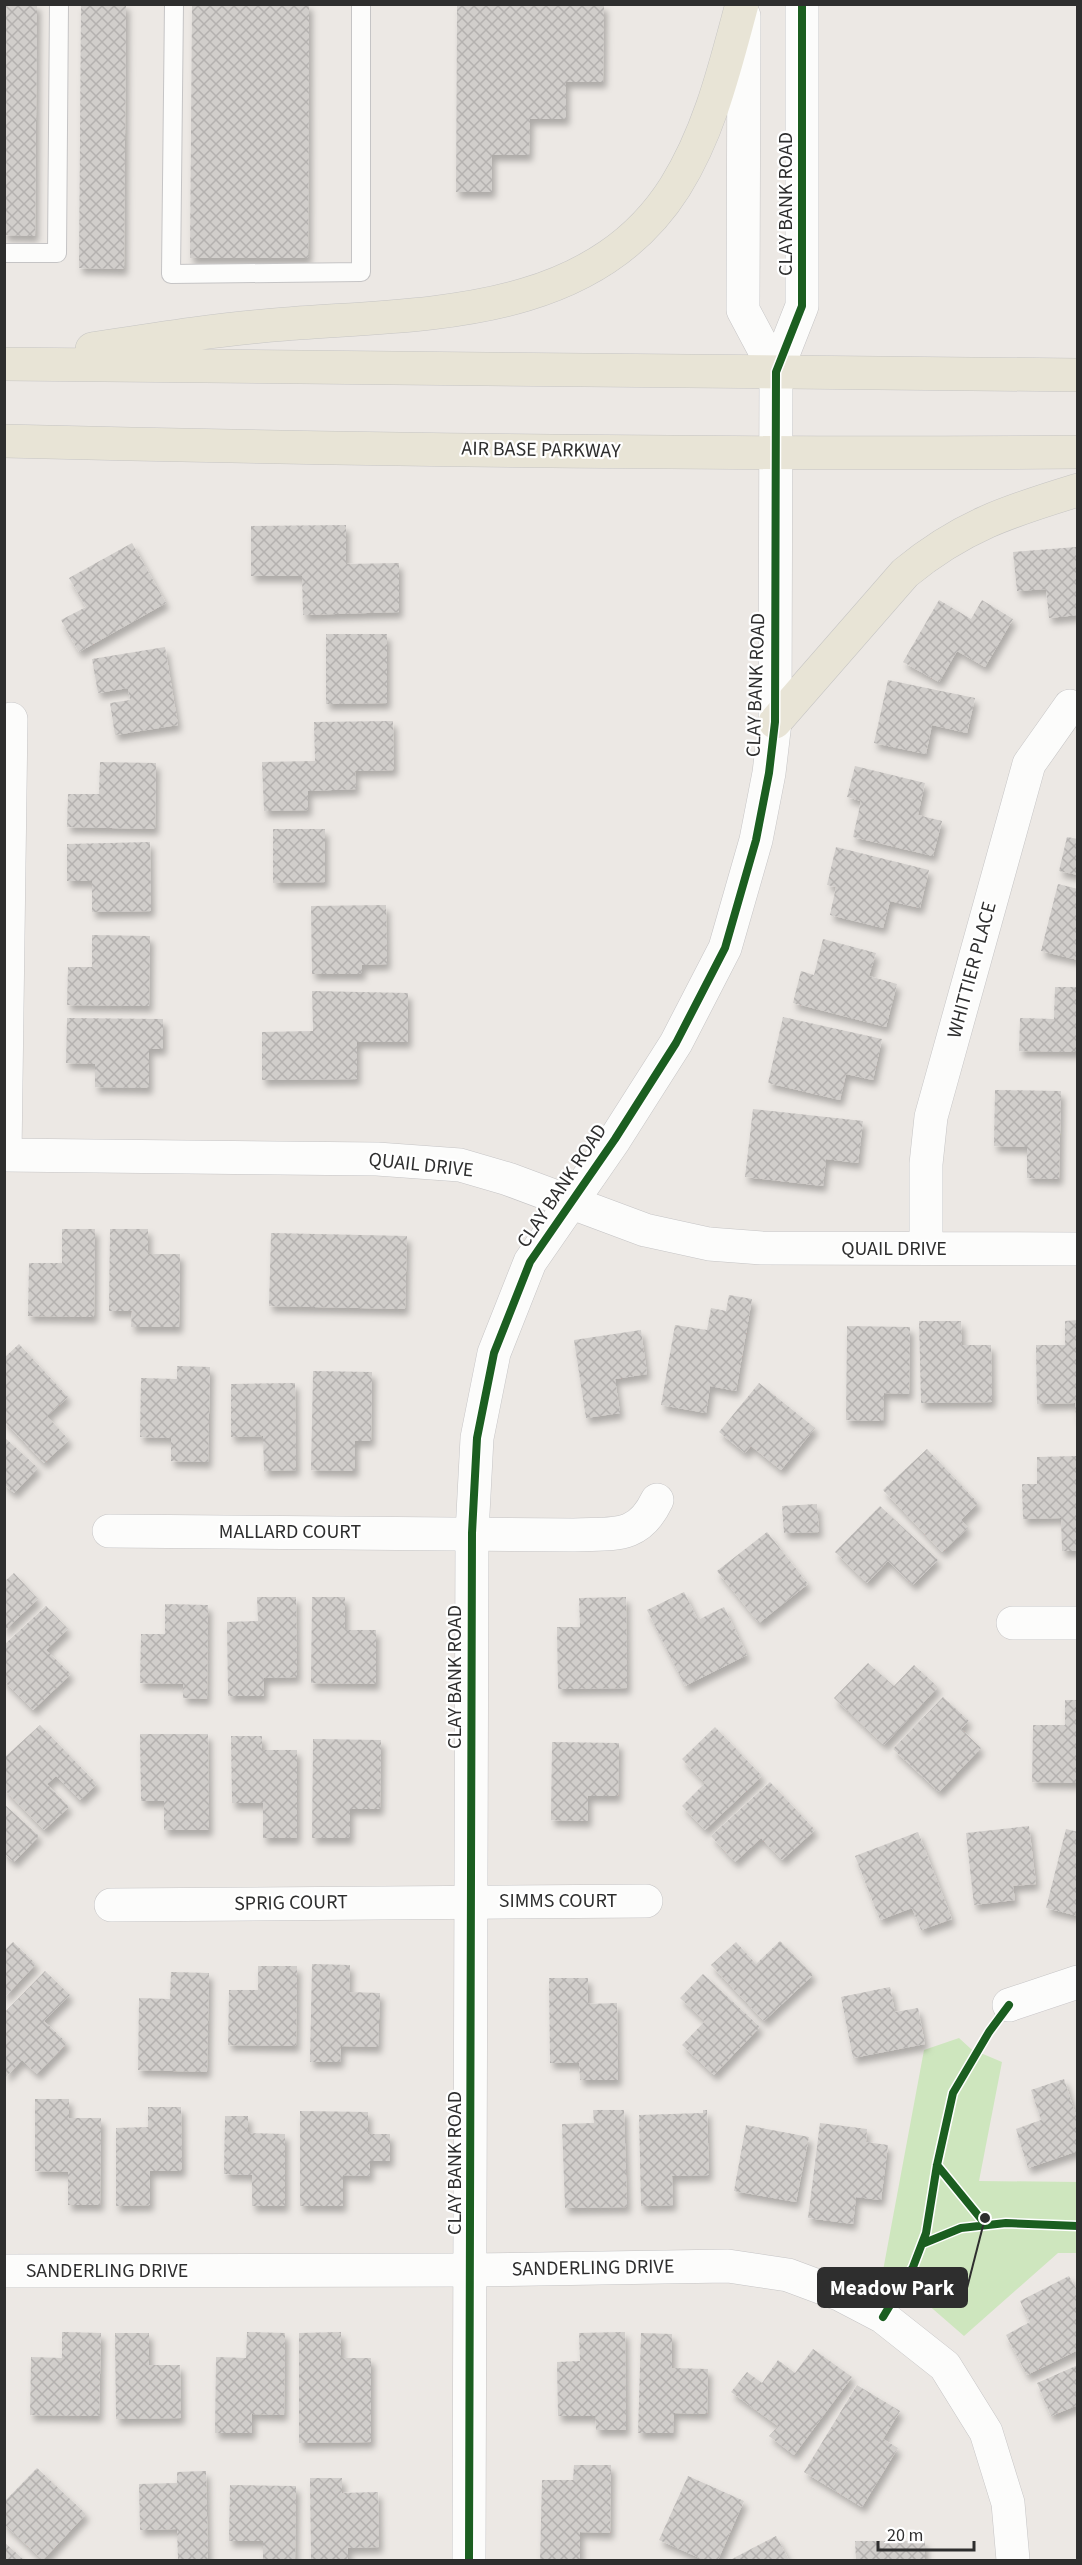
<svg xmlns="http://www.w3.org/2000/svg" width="1082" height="2565" font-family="'Source Sans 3',sans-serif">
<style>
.park{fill:#cee6be}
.building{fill:url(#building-cross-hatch);filter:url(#shadow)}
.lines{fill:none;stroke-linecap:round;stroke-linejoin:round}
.lane-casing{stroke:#c5c4c5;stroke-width:20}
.street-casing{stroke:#c5c4c5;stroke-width:34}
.secondary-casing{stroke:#c5c4c5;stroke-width:34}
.primary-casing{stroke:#c6c5c4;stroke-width:34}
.lane{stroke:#fcfcfb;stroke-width:18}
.street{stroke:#fcfcfb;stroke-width:33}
.secondary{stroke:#fcfcfb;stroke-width:33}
.primary{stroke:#e8e4d6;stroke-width:33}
.cycleway-casing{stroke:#fff;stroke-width:11}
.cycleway{stroke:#1b5e20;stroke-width:8}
.labels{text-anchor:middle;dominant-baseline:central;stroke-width:4.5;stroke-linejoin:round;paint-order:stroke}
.street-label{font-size:20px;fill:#2e2e2e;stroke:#fff}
.leader{fill:none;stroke:#2e2e2e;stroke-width:2}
.callout-dot{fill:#2e2e2e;stroke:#fff;stroke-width:2}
.callout{fill:#2e2e2e;stroke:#2e2e2e;stroke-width:2}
.callout-label{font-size:21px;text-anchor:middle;font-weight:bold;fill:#fff}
</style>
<defs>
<pattern id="building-cross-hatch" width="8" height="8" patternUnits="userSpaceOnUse" patternTransform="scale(1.5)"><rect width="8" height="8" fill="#d1cecb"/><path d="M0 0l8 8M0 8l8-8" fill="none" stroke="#b4b1af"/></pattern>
<filter id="shadow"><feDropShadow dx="3.5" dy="6" stdDeviation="3" flood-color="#0004"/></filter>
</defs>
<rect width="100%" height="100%" fill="#ece8e4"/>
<path class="park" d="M959 2038 971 2049 1002 2062 979 2181 1078 2182 1077 2253H1058L964 2336 926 2303 882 2276 924 2050Z"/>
<path class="building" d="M4 4H37L35 236 4 235Z
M81 4H126L124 269 79 268Z
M192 4H309L308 258H190Z
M457 5H604L603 82H566V119H530L529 155H492V192H456Z
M346 525V564L399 563V612L303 615 302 576H251V526Z
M132 543 166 603 79 652 61 620 86 607 69 578Z
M1076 547 1078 615 1049 618 1046 589 1017 591 1013 552Z
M939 600 971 619 982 600 1013 619 985 667 957 651 939 682 903 662Z
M326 634H387V703L326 704Z
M165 647 178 725 115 735 110 703 130 700 128 688 98 693 92 659Z
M888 680 975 698 967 733 932 725 926 754 874 743Z
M393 721 394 770 355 771 356 789 308 791V810L264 811 262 762 315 761 314 722Z
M100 762 156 763 155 829 67 827 68 794H99Z
M855 766 925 783 918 815 942 821 933 856 853 837 861 801 847 797Z
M273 829H325V882L273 883Z
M1067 837 1078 839V875L1059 871Z
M150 842 151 911 92 912V881H67V844Z
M836 847 929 870 920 908 890 901 883 928 830 915 836 887 827 885Z
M1058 884 1078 889V960L1041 951Z
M386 905 387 964 362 965V974H312L311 906Z
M92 935 150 936 149 1006 67 1005 68 967H92Z
M823 939 876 953 869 976 897 984 886 1027 793 1003 801 971 814 975Z
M1055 987H1078V1052L1019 1051 1020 1018 1054 1019Z
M312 991 408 993V1042H357V1079L262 1080V1032L313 1031Z
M783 1017 882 1039 873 1080 846 1074 840 1100 768 1083Z
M67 1018 163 1019V1049H149V1088L95 1087V1064L66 1063Z
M995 1090 1061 1091 1059 1179 1027 1178V1147L994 1146Z
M753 1109 863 1121 858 1163 826 1159 823 1186 745 1177Z
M62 1229H95L94 1317 28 1316 29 1263H62Z
M110 1229H148V1254H180L179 1327H131L132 1311H109Z
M271 1233 407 1236 405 1309 269 1306Z
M729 1295 752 1299 736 1391 710 1386 706 1413 661 1405 675 1325 707 1330 711 1308 726 1311Z
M1078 1320V1419H1076L1075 1403 1037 1404 1036 1345H1065V1321Z
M919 1321H961L962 1345H991L992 1402 921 1403Z
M847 1326 910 1327 909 1394 884 1393 883 1421 846 1420Z
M641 1330 647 1374 615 1379 620 1413 586 1418 574 1340Z
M19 1344 68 1397 47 1416 69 1440 44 1463 4 1421V1358Z
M177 1366 210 1367 208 1462 171 1461V1438L140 1437 141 1378 177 1379Z
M313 1371 372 1372 371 1441H355V1471L311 1470Z
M295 1383 296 1470 264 1471 263 1436 231 1437V1384Z
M759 1383 815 1428 781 1470 751 1446 745 1453 719 1432Z
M4 1437 38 1468 14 1493 4 1484Z
M927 1449 978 1503 961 1520 968 1528 942 1552 883 1490Z
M1078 1456V1551H1062L1061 1518 1023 1519 1022 1484H1037V1457Z
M817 1504 819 1532 784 1533 782 1506Z
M880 1506 938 1560 913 1585 888 1561 867 1583 835 1552Z
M767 1532 808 1584 759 1623 717 1571Z
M14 1573 38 1599 4 1631V1582Z
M684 1592 698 1620 724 1607 747 1655 685 1686 647 1610Z
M257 1597H296L297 1677 264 1678V1696H228L227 1622 258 1621Z
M312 1597H345V1630H376V1684L311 1683Z
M626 1597 627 1688 558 1689 557 1627H580L579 1598Z
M165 1604 208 1605 207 1699 183 1698V1684L140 1683 141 1634H165Z
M46 1606 68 1629 46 1650 71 1674 33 1710 4 1681V1645Z
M868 1663 894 1686 914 1665 938 1687 884 1745 834 1698Z
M943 1697 969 1721 961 1729 981 1748 939 1792 893 1749Z
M1065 1700H1078V1783L1032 1782 1033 1725H1065Z
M40 1725 97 1784 80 1800 56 1776 47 1784 69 1807 44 1830 4 1789V1758Z
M715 1727 762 1776 705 1830 682 1806 705 1783 682 1759Z
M140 1734H208L209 1830H164V1801H141Z
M231 1736H262V1750H297V1838H263V1803H232Z
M313 1739 381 1740 380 1809H350V1838H312Z
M552 1742 619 1743 618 1796H588V1821L551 1820Z
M770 1782 815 1830 782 1860 761 1838 735 1862 711 1836Z
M4 1804 39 1836 14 1862 4 1853Z
M1029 1826 1036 1884 1013 1886 1015 1900 974 1905 966 1833Z
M1066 1829 1078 1832V1916L1046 1908Z
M918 1832 952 1919 921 1930 912 1908 880 1920 855 1856Z
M780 1941 813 1975 764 2021 711 1965 736 1942 756 1964Z
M13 1942 36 1964 4 1998V1951Z
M312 1964 350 1965 349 1992 380 1993 378 2047 341 2046 340 2062H310Z
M258 1966H297L296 2046 228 2045 229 1990H258Z
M45 1971 70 1995 44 2021 67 2043 37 2074 22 2060 6 2077 4 2013Z
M171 1972 209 1973 207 2072 138 2070 139 1998 170 1999Z
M703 1974 760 2027 714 2075 682 2045 705 2021 680 1998Z
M549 1978H588V2004L617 2003 618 2080H580L579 2063H550Z
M890 1987 895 2012 918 2008 925 2044 853 2058 841 1997Z
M1064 2079 1078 2121V2151L1028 2168 1016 2129 1041 2120 1031 2090Z
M35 2099H69V2118H101L100 2205H68V2172L35 2171Z
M148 2107H181L182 2171H150V2205L116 2206V2128L148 2127Z
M593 2110H624L627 2207 565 2208 562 2124 594 2123Z
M703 2110H707L709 2175 672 2176 673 2205 641 2206 639 2115 703 2113Z
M300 2111 368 2112V2134H390V2161H370V2176L343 2175V2206H300Z
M225 2116H248V2133L285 2134V2206H252V2175L224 2174Z
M820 2123 867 2129 866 2142 888 2145 881 2200 856 2197 853 2224 808 2218Z
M746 2125 809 2137 796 2202 734 2191Z
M1069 2276 1078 2292V2350L1027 2375 1006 2335 1030 2322 1020 2301Z
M62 2332 101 2333 99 2416 30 2415 31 2357 62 2358Z
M247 2332 285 2333 284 2415 252 2414V2433H215L216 2357 246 2358Z
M341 2332V2358H371V2442L299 2443V2333Z
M625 2332 626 2430H596L595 2416H558L557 2362 580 2361 579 2333Z
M115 2333H149V2365H180L181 2418 116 2419Z
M641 2333 672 2334V2368L708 2369 707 2414 674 2413 673 2433H638Z
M813 2349 852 2377 794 2455 769 2436 778 2426 731 2392 747 2372 762 2383 778 2360 795 2373Z
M1078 2365V2405L1051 2416 1037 2383Z
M857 2385 900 2411 883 2439 898 2448 862 2507 804 2472Z
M574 2465H611L610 2533 580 2532V2560H540L542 2480H573Z
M37 2468 86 2514 43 2560 4 2524V2502Z
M206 2471 208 2560H178L177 2529 140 2530 139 2484 177 2483V2472Z
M688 2476 744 2501 718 2560H704L659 2540Z
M310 2478H342V2493L378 2492 379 2547 348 2548V2560H311Z
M230 2485 296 2486 295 2560H263V2541H229Z
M776 2536 789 2560H730Z
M855 2541H925V2560H856Z
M4 2542 24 2560H4Z"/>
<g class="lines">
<defs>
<path id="lane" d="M174 4 171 274 361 272V4
M4 253H57L59 4"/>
<path id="street" d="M4 1155 377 1159 460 1165 508 1179 645 1230 709 1244 762 1248 1078 1249
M5 1155 11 719
M926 1248V1164L931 1117 1029 764 1070 706
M109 1531 574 1535C613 1533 638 1540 657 1500
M1013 1623H1078
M111 1905 646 1901
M1009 2005 1078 1982
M4 2271 472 2270 728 2266 788 2275 839 2294 883 2317 945 2366 986 2432 1008 2503 1013 2560"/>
<path id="secondary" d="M744 16 743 310 776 372
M469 2560 472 1533 477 1438 494 1353 530 1262 615 1139 676 1043 725 948 756 840 769 773 775 722 776 372 802 306V4"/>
<path id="primary" d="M92 349C157 339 220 329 286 324 423 313 591 320 675 187 710 131 725 67 742 4
M4 364 1078 375
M4 441C362 450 720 455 1078 452
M775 722 905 573C962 526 1009 511 1078 490"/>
</defs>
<use href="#lane" class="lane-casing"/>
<use href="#street" class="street-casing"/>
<use href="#secondary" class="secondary-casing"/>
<use href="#primary" class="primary-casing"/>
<use href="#lane" class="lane"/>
<use href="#street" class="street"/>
<use href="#secondary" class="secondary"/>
<use href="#primary" class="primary"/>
<defs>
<path id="cycleway" d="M937 2165 986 2225
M922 2244 961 2228 1006 2223 1078 2226
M883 2317 913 2267 926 2233 937 2165 953 2093 989 2032 1009 2005
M469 2560 472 1533 477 1438 494 1353 530 1262 615 1139 676 1043 725 948 756 840 769 773 775 722 776 372 802 306V4"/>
</defs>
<use href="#cycleway" class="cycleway-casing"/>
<use href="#cycleway" class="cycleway"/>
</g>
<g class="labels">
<g class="street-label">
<text transform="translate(786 204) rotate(-90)">CLAY BANK ROAD</text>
<text transform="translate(541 450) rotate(1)">AIR BASE PARKWAY</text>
<text transform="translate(756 685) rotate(-88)">CLAY BANK ROAD</text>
<text transform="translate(972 970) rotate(-75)">WHITTIER PLACE</text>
<text transform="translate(421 1165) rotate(6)">QUAIL DRIVE</text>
<text transform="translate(562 1186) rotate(-56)">CLAY BANK ROAD</text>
<text x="894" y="1249">QUAIL DRIVE</text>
<text x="290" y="1532">MALLARD COURT</text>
<text transform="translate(455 1677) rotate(-90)">CLAY BANK ROAD</text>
<text x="558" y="1901">SIMMS COURT</text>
<text transform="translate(291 1903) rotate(-1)">SPRIG COURT</text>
<text transform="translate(455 2163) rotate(-90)">CLAY BANK ROAD</text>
<text transform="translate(593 2268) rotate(-1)">SANDERLING DRIVE</text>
<text x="107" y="2271">SANDERLING DRIVE</text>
</g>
</g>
<path class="leader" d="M985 2218L967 2288"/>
<circle class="callout-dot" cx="985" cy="2218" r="6"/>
<rect class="callout" x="818" y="2268" width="149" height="39" rx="6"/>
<g class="callout-label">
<text x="892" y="2295">Meadow Park</text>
</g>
<rect width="1082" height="2565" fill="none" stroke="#2e2e2e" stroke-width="12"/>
<path d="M878 2541v9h96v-9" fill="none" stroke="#2e2e2e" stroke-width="3"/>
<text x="887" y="2541" font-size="18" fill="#2e2e2e" stroke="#ffffff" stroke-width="4.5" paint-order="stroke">20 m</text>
</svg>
